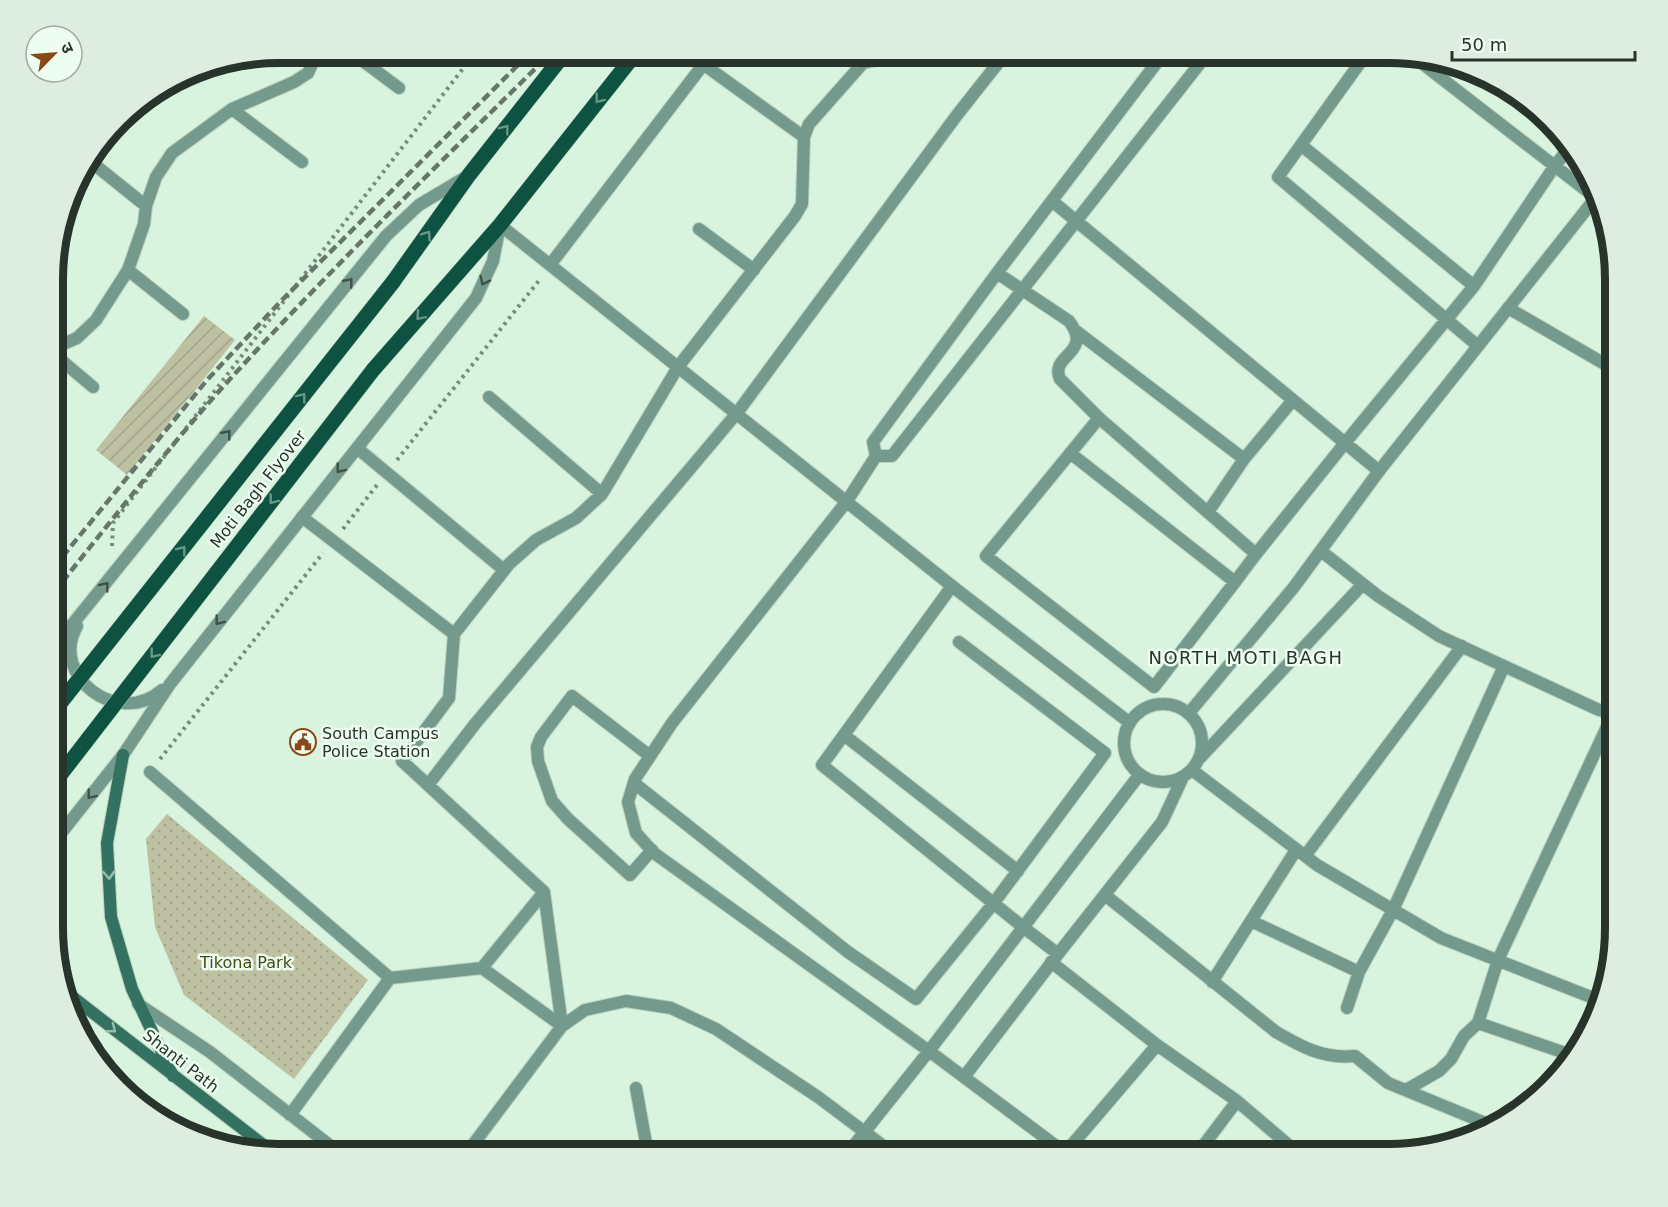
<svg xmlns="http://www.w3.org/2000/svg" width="1668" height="1207" font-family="'DejaVu Sans','Noto Sans Devanagari',sans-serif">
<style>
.park{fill:url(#park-dots)}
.garden{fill:url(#garden-furrows)}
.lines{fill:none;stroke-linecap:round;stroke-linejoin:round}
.service-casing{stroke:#b8d0be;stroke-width:14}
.minor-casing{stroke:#b8d0be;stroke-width:14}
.tertiary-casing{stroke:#b8d0be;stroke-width:14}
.secondary-casing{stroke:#b8d0be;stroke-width:14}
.primary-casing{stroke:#b8d0be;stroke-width:16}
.path{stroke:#788b7d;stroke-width:4;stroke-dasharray:3 4.5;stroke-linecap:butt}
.service{stroke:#739a8c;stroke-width:12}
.minor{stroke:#739a8c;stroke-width:12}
.tertiary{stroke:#739a8c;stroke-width:12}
.secondary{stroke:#337260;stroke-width:12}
.primary{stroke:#0e5342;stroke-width:15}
.rail{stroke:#66766a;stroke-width:4.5;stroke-dasharray:9 4.5;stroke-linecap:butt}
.primary-bridge-casing{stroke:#b8d0be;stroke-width:16;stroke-linecap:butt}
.primary-bridge{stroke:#0e5342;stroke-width:15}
.oneway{stroke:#679788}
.oneway2{stroke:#3e5248}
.oneway3{stroke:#99beaf}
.labels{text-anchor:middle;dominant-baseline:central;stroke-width:5;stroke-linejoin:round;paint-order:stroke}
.street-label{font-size:16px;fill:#28332b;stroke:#edfdf0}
.poi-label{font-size:16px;fill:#28332b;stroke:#edfdf0;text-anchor:start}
.park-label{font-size:16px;fill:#474a13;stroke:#edfdf0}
.neighbourhood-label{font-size:18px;letter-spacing:1.5px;fill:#28332b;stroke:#edfdf0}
.rim{fill:none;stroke:#28332b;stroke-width:8}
</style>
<defs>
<pattern id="park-dots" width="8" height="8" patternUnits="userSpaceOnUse" patternTransform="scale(1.5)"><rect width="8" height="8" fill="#bdc0a1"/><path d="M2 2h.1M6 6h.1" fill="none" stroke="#a2a58b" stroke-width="1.8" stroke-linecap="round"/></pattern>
<pattern id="garden-furrows" width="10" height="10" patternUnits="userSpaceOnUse" patternTransform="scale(1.5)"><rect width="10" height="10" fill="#bdc0a1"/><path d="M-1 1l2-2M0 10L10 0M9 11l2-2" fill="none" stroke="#a2a58b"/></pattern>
</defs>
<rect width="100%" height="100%" fill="#d8f3de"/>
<path class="park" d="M167 814 368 980 294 1079 184 995 155 927 146 839Z"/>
<path class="garden" d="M204 316 235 340 127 475 96 450Z"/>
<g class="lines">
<defs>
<path id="service" d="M1367 53 1278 177 1478 346
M1410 54 1596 198
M1052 201 1379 471
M997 273 1069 321C1094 354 1049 354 1060 379L1099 418
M1474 286 1554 167 1568 149
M1508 308 1615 370
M1076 331 1244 459 1293 400
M489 397 602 494
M357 448 504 570
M1070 453 1235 582 1154 687 986 556 1099 418 1256 554 1345 443 1474 286 1301 145
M876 456H892L1208 53
M847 501 876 456 873 442 997 273 1164 53
M1208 512 1244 459
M302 517 454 634
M952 586 822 765 1023 927
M844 735 1018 871
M650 756 572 696 541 737 537 747 538 761 552 801 568 819 630 875 652 850
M150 772 390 978
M634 783 848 952 916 999 993 904 1105 753 959 642
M428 785 475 724 737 413
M544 892 402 761 449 698 454 634 509 564 536 540 576 518 602 494 678 367
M1051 962 1157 1045
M138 1004 210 1052 341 1154
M636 1088 648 1154
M1237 1101 1299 1154
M290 1115 390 978 482 968 562 1026 544 892 482 968
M1065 1153 1157 1045 1237 1101 1197 1154
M466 1154 562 1026 585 1010 626 1001 671 1008 716 1029 818 1097 894 1154"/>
<path id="minor" d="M352 53 399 88
M863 63 906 53
M703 64 804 137
M232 109 302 162
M90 161 146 206
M500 225 957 590 1130 723
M699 229 754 270
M550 265 712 53
M128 270 183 314
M54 348 77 338 96 320 128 270 144 224 146 206 156 177 172 153 232 109 294 82 308 73 317 53
M54 354 93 387
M678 367 795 216 802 204 804 137 809 124 863 63 849 53
M737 413 957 115 1006 53
M847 501 672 723 635 779 628 802 636 833 654 853 929 1051 1067 1154
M1321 551 1378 596 1439 636 1599 710 1615 714
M1235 582 1256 554
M1124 743a39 39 0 1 1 78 0a39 39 0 1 1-78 0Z
M1189 713 1294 587 1379 471 1597 196
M1200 758 1363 584
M1192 770 1317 865 1441 938 1601 1001
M1305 856 1462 646
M1105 895 1276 1032C1302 1047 1323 1059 1355 1056L1388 1083 1495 1127
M1251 921 1359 972 1347 1008
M1023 927 1058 954
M1359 972 1393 910 1504 666
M1212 982 1296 850
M1585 1037 1599 1000 1615 925
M1574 1056 1478 1023 1498 960 1613 714
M964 1077 1058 954 1162 822 1183 777
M1406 1090 1439 1071 1451 1059 1464 1036 1478 1023
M847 1154 929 1051 1140 774"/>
<path id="tertiary" d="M77 626C49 675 117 729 162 690
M54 647 386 236 419 205 466 177
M54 842 123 755 170 684 476 298 493 261 500 225"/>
<path id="secondary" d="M123 755 107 843 111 917 132 989 173 1076
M66 992 275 1154"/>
<path id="primary" d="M393 282 469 175 565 53
M373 370 500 225 636 53"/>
</defs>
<use href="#service" class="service-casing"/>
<use href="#minor" class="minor-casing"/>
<use href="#tertiary" class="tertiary-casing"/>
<use href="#secondary" class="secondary-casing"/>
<use href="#primary" class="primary-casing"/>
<path class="path" d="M677 53 685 59
M397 460 541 278
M343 529 377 485
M112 546 113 523 475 53
M160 759 323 553"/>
<use href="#service" class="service"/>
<use href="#minor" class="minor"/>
<use href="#tertiary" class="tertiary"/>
<use href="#secondary" class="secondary"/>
<use href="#primary" class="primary"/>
<path class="rail" d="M54 567 207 380 282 300 530 53
M54 592C109 524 163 454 221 389 326 273 440 163 551 53"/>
<defs>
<path id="primary-bridge" d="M54 711 393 282
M54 783 373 370"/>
</defs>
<use href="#primary-bridge" class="primary-bridge-casing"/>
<use href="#primary-bridge" class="primary-bridge"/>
</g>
<defs><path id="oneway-chevron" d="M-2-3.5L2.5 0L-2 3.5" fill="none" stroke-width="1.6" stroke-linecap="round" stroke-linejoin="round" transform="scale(1.5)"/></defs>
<g class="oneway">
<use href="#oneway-chevron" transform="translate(599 99) rotate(128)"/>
<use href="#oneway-chevron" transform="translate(505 129) rotate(-52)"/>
<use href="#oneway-chevron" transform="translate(427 235) rotate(-55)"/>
<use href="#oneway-chevron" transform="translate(420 316) rotate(131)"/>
<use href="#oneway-chevron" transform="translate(302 397) rotate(-52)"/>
<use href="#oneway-chevron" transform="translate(273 500) rotate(128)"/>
<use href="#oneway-chevron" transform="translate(182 550) rotate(-52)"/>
<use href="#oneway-chevron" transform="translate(154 654) rotate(128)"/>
</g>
<g class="oneway2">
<use href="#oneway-chevron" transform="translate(484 281) rotate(116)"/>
<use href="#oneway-chevron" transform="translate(349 282) rotate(-51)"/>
<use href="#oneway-chevron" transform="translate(227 434) rotate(-51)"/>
<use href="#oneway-chevron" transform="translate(340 469) rotate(128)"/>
<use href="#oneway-chevron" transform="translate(105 586) rotate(-52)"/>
<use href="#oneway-chevron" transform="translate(219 621) rotate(128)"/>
<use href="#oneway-chevron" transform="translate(91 795) rotate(128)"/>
</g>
<g class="oneway3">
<use href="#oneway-chevron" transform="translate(109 875) rotate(87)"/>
<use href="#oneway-chevron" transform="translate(112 1029) rotate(38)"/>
</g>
<defs>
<symbol id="civic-ring" viewBox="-11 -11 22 22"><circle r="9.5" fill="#edfdf0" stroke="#8a4717" stroke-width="1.5"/><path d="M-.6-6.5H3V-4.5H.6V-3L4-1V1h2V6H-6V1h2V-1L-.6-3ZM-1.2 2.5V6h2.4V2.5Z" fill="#8a4717"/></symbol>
</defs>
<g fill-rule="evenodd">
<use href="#civic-ring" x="288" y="727" width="30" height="30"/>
</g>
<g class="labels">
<g class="street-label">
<text transform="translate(258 489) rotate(-52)">Moti Bagh Flyover</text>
<text transform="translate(181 1061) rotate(38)">Shanti Path</text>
</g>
<g class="poi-label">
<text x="322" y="733">South Campus<tspan x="322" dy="18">Police Station</tspan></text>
</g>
<g class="park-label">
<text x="246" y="962">Tikona Park</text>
</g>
<g class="neighbourhood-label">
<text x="1246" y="657">NORTH MOTI BAGH</text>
</g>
</g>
<path d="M0 0H1668V1207H0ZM279 63H1389A216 216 0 0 1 1605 279V928A216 216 0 0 1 1389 1144H279A216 216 0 0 1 63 928V279A216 216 0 0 1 279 63Z" fill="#ddede0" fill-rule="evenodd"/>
<path class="rim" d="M279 63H1389A216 216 0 0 1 1605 279V928A216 216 0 0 1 1389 1144H279A216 216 0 0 1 63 928V279A216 216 0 0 1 279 63Z"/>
<g transform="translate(54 54) rotate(65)"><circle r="28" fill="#edfdf0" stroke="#9eaca1" stroke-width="1.5"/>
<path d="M0-4.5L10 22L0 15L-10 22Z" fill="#8a4717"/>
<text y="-9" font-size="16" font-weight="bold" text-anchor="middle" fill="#28332b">उ</text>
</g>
<path d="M1452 51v9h183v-9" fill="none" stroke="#28332b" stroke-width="3"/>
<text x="1461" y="51" font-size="18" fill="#28332b" stroke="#edfdf0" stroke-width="4.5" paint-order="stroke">50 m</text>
</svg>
